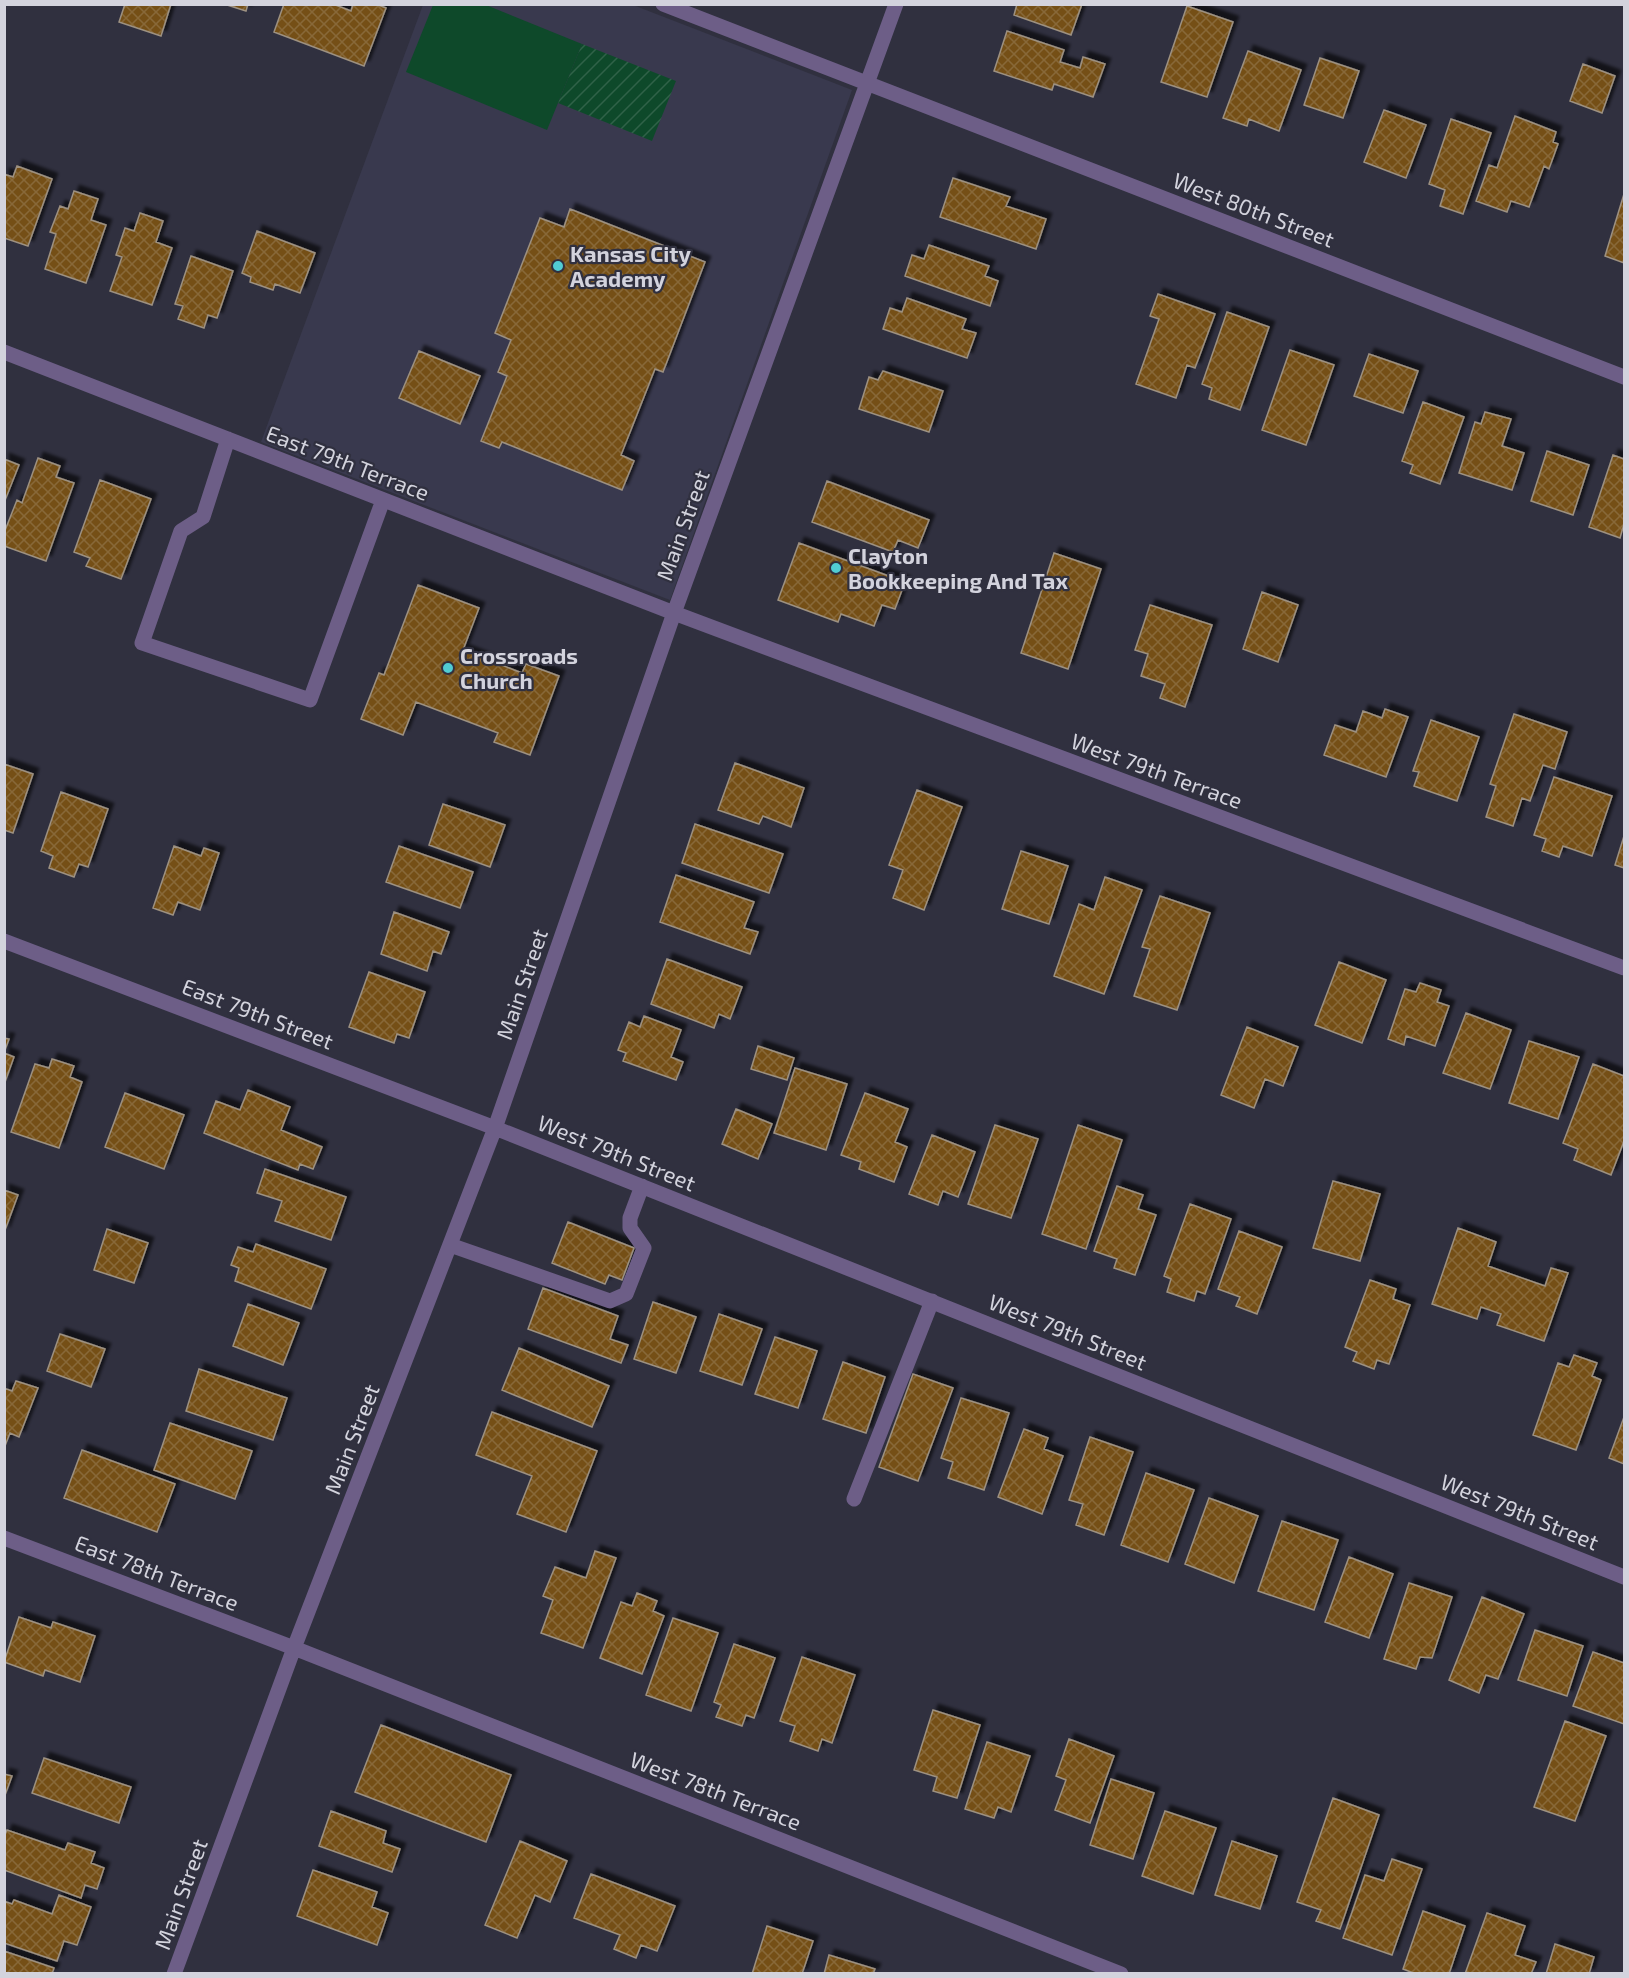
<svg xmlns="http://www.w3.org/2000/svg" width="1629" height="1978" font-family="'Exo 2',sans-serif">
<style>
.built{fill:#39394e}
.garden{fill:url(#garden-furrows)}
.pitch{fill:#0e492a}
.building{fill:url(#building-cross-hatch);stroke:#9d9181;stroke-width:1.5;filter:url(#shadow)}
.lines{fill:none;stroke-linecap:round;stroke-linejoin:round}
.minor{stroke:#6d5e87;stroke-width:15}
.poi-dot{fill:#51ccd3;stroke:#30303f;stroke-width:2}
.labels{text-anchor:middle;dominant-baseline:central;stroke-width:4.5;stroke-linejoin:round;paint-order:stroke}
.street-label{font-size:22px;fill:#d3d3dd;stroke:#30303f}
.poi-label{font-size:22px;font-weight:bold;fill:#d3d3dd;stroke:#30303f;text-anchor:start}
</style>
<defs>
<pattern id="garden-furrows" width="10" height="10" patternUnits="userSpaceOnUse" patternTransform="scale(1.5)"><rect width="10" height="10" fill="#0e492a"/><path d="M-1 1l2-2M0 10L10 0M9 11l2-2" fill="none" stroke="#306248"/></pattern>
<pattern id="building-cross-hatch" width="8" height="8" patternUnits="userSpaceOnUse" patternTransform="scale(1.5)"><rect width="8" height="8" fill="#755018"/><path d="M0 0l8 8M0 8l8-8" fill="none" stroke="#886839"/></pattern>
<filter id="shadow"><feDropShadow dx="5.5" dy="-5.5" stdDeviation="1.5" flood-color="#0009"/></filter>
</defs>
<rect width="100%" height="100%" fill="#30303f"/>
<path class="built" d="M423 5H633L852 90 670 600 261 442Z"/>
<path class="garden" d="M582 44 676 81 652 141 558 103Z"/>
<path class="pitch" d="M433 5H486L582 44 547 130 406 72Z"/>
<path class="building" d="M125 4H171L161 36 119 22Z
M224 4H248L246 11Z
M284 4H333L351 11 353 4H376L386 8 364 66 274 32Z
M1017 4H1082L1071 35 1014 15Z
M1187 6 1233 22 1207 97 1161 82Z
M1007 31 1064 50 1060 62 1080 68 1083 57 1105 64 1093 97 1054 84 1052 90 994 71Z
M1248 51 1301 70 1279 131 1249 119 1247 126 1223 118Z
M1320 58 1359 71 1343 118 1304 105Z
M1583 64 1615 76 1602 113 1570 101Z
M1384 110 1426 125 1406 178 1364 162Z
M1515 116 1556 132 1553 142 1558 144 1549 169 1544 166 1529 207 1511 201 1507 212 1476 201 1489 165 1497 168Z
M1451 119 1491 133 1463 214 1440 206 1445 190 1429 184Z
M17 166 52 179 28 246 4 238V174L13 177Z
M953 178 1010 197 1006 206 1046 219 1036 249 940 217Z
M74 191 98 199 91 220 106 225 86 283 45 269 56 234 50 232 60 206 68 209Z
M1624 194V263L1605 256Z
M570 209 705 262 663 372 655 369 621 455 634 461 622 490 502 442 499 448 481 441 507 376 498 372 511 340 495 333 540 218 564 227Z
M140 213 163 221 156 242 172 248 152 305 110 291 122 257 116 255 125 228 134 231Z
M257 231 315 253 300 293 275 284 273 290 250 282 251 277 242 273Z
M929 245 989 266 985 276 998 281 990 306 905 276 912 255 924 259Z
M191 256 233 271 217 318 208 315 204 328 178 319 183 306 175 304Z
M1158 294 1215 314 1195 368 1187 365 1176 398 1136 384 1159 319 1150 316Z
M907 298 966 319 962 329 976 333 967 358 883 329 890 308 902 312Z
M1227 312 1269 327 1240 410 1209 399 1212 388 1202 384Z
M1290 350 1334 365 1306 445 1262 430Z
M419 351 480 376 460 424 399 398Z
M1369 354 1418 371 1403 413 1354 396Z
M883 371 943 391 929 432 859 409 869 377 878 380Z
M1423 402 1464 417 1440 484 1410 473 1413 465 1402 461Z
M1485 412 1511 419 1502 446 1524 453 1512 490 1459 473 1475 422 1481 424Z
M1547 451 1589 465 1573 515 1531 501Z
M1613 455 1624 459V524L1620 538 1589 527Z
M38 458 60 466 56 477 74 483 46 561 4 546V533L17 500 22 503Z
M4 459 19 465 4 503Z
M100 480 151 499 121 579 86 566 90 558 74 552Z
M827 481 929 520 918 548 898 540 893 552 812 522Z
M799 543 905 582 895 609 882 605 874 626 841 614 838 622 778 600Z
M1054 553 1101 569 1068 669 1021 653Z
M418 585 479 608 463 650 522 673 526 664 559 676 530 755 494 742 498 733 416 702 403 735 361 719 379 673 384 675Z
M1262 592 1298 605 1278 662 1243 649Z
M1150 605 1212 625 1185 707 1160 698 1165 684 1141 676 1148 654 1135 650Z
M1385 709 1408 717 1386 777 1324 755 1335 725 1356 732 1363 711 1382 718Z
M1514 714 1567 732 1555 769 1543 765 1530 801 1522 798 1513 826 1486 817 1496 786 1490 784Z
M1431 720 1479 737 1457 801 1414 786 1419 772 1413 771Z
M735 763 804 788 791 827 763 816 759 824 718 810Z
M4 764 33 774 13 833 4 830Z
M1554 777 1612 796 1592 856 1563 846 1559 857 1542 851 1546 839 1534 835Z
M917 790 962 807 924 910 893 898 903 870 889 865Z
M61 792 108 809 88 867 79 864 74 877 49 868 53 856 41 851Z
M443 804 505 825 490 867 429 845Z
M695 824 783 854 769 893 682 863Z
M1624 836V868L1615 865Z
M174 846 201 856 204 848 219 853 200 910 178 902 173 915 153 908Z
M399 846 473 872 460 908 386 882Z
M1021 851 1068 866 1049 924 1002 909Z
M676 875 754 902 744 928 758 932 750 954 660 922Z
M1105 877 1142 890 1104 994 1054 976 1079 904 1094 910Z
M1160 896 1210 913 1177 1010 1134 996 1150 949 1142 947Z
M394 912 449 932 441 954 433 951 427 971 381 954Z
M667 959 742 987 730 1019 719 1014 714 1028 651 1004Z
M1339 962 1386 980 1362 1043 1315 1025Z
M369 972 425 992 409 1038 397 1034 394 1043 349 1027Z
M1420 983 1441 990 1437 1002 1449 1006 1435 1046 1406 1036 1404 1045 1388 1039 1405 989 1416 992Z
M1466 1013 1511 1030 1490 1089 1443 1073Z
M644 1016 681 1030 671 1057 683 1062 676 1080 623 1061 626 1053 618 1050 629 1022 640 1027Z
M1247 1027 1298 1047 1283 1086 1265 1079 1254 1108 1221 1095Z
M4 1038 9 1039 4 1053Z
M1529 1041 1579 1057 1558 1119 1509 1103Z
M758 1046 794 1058 787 1080 751 1069Z
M4 1053 14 1057 4 1085Z
M52 1059 74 1066 70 1077 82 1082 59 1148 11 1132 35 1064 49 1068Z
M1593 1064 1624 1076V1141L1611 1175 1574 1160 1578 1149 1563 1143Z
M795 1068 847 1084 826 1150 774 1133Z
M248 1090 290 1107 281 1130 322 1147 313 1169 300 1164 298 1170 204 1133 216 1101 240 1110Z
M125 1093 184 1115 164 1169 105 1147Z
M865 1093 908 1109 895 1142 907 1147 894 1182 859 1169 861 1162 841 1155Z
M736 1109 772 1124 758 1159 722 1144Z
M995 1125 1038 1139 1011 1218 968 1204Z
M1078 1125 1122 1140 1086 1249 1042 1234Z
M932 1135 975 1152 958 1197 943 1191 938 1205 909 1194Z
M265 1169 346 1197 331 1240 275 1221 282 1201 257 1193Z
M1333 1181 1380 1194 1360 1261 1313 1248Z
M1117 1186 1143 1195 1138 1209 1156 1215 1135 1275 1114 1268 1117 1259 1094 1251Z
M4 1190 18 1195 4 1233Z
M1190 1204 1231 1219 1205 1294 1197 1291 1194 1301 1167 1292 1171 1279 1164 1276Z
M568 1222 634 1248 622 1280 609 1275 605 1284 552 1263Z
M1458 1228 1496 1242 1488 1266 1545 1286 1551 1268 1568 1273 1544 1341 1497 1325 1501 1314 1481 1307 1477 1319 1432 1304Z
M107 1229 148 1243 134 1283 94 1270Z
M1239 1231 1282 1247 1257 1314 1236 1306 1240 1297 1218 1289Z
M256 1244 326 1269 311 1309 235 1281 239 1268 231 1265 238 1247 253 1252Z
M1370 1280 1396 1289 1393 1299 1410 1305 1389 1364 1377 1360 1374 1369 1353 1361 1357 1352 1345 1347Z
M543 1288 618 1316 610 1339 628 1345 621 1363 528 1329Z
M653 1302 696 1317 676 1373 634 1359Z
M248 1304 299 1323 283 1365 233 1346Z
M719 1314 762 1329 742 1385 700 1371Z
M60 1334 105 1349 91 1387 47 1371Z
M775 1337 817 1351 798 1408 755 1394Z
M519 1348 609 1386 592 1427 502 1390Z
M1574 1355 1597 1363 1592 1376 1601 1380 1576 1450 1533 1435 1558 1363 1569 1367Z
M843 1362 885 1377 866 1433 823 1419Z
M199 1369 287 1398 273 1440 186 1411Z
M913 1374 953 1388 918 1481 879 1467Z
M16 1381 38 1388 19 1437 10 1433 5 1446 4 1388 12 1391Z
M961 1398 1009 1413 984 1490 948 1478 953 1462 941 1458Z
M492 1412 597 1451 566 1532 517 1514 532 1476 476 1455Z
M1624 1417V1464L1609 1458Z
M170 1423 252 1451 235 1499 154 1470Z
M1024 1429 1048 1438 1044 1449 1063 1456 1042 1514 998 1497Z
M1090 1437 1133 1452 1104 1535 1076 1525 1083 1504 1069 1500Z
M82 1450 175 1484 157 1532 64 1498Z
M1146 1473 1194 1490 1168 1562 1121 1545Z
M1209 1498 1258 1516 1234 1583 1185 1564Z
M1282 1521 1338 1540 1314 1610 1258 1591Z
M595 1551 616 1558 583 1648 541 1633 553 1600 543 1596 555 1567 586 1578Z
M1349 1557 1393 1574 1369 1638 1325 1622Z
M1409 1583 1452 1597 1432 1658 1420 1657 1416 1669 1384 1659Z
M637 1593 657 1601 653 1611 664 1616 642 1674 600 1658 621 1602 632 1606Z
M1482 1597 1524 1614 1498 1679 1486 1675 1479 1693 1449 1680Z
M19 1617 51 1628 53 1622 95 1636 80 1682 45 1670 43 1676 4 1662Z
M673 1618 718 1633 691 1711 646 1695Z
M1535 1630 1583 1646 1567 1696 1518 1680Z
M734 1644 775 1658 754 1718 746 1715 742 1726 716 1717 721 1705 714 1702Z
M1593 1652 1624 1663V1724L1573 1706Z
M802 1657 855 1675 832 1743 822 1739 818 1751 790 1741 795 1726 780 1721Z
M933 1710 980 1725 957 1798 933 1791 937 1777 914 1770Z
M1565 1721 1606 1736 1575 1821 1534 1807Z
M381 1725 511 1775 486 1842 355 1792Z
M1069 1739 1114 1756 1090 1823 1055 1810 1066 1780 1056 1776Z
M987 1742 1030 1756 1011 1812 998 1807 994 1818 965 1809Z
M44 1758 131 1787 119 1823 32 1793Z
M4 1774 12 1776 4 1798Z
M1111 1779 1154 1793 1133 1859 1090 1845Z
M1333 1798 1379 1815 1340 1929 1316 1921 1321 1910 1297 1902Z
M331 1811 386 1831 383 1843 400 1849 392 1872 319 1846Z
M1165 1811 1216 1828 1193 1894 1142 1876Z
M7 1830 65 1850 68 1843 95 1852 91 1863 104 1868 97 1889 85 1885 81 1898 4 1870V1837Z
M520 1841 567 1861 550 1902 535 1895 517 1938 485 1925Z
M1232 1841 1277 1856 1260 1909 1215 1895Z
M1392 1859 1422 1869 1392 1955 1343 1938 1365 1875 1384 1881Z
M313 1870 377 1892 372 1907 388 1913 377 1945 297 1916Z
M591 1874 675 1906 657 1951 641 1945 636 1958 614 1949 620 1935 574 1918Z
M59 1895 91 1907 77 1945 64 1941 57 1961 4 1943V1901L12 1904 14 1900 52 1914Z
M1423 1911 1465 1926 1449 1974H1416L1403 1969Z
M1487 1913 1525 1926 1515 1955 1536 1962 1531 1974H1465Z
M767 1926 813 1941 802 1974H752Z
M1555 1944 1594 1957 1589 1974H1546Z
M4 1951 54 1968 52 1974H4Z
M829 1955 875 1969 873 1974H824Z"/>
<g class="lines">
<path class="minor" d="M663 4 1624 377
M4 352 674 613 1624 968
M228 439 203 517 181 531 142 643 310 700 383 500
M4 941 495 1128 1624 1577
M450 1245 610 1301 626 1294 644 1248 630 1228V1218L642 1186
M854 1499 932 1301
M4 1538 294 1648 1121 1974
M174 1974 294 1648 495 1128 674 613 896 4"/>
</g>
<g class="poi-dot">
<circle cx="558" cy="266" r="6"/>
<circle cx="836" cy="568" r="6"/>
<circle cx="448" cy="668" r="6"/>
</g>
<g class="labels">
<g class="street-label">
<text transform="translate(1254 209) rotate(21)">West 80th Street</text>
<text transform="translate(348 462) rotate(21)">East 79th Terrace</text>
<text transform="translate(682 525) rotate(-70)">Main Street</text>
<text transform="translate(1157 770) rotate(20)">West 79th Terrace</text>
<text transform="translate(521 984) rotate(-71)">Main Street</text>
<text transform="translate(258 1013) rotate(21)">East 79th Street</text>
<text transform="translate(617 1152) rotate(22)">West 79th Street</text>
<text transform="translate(1068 1331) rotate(22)">West 79th Street</text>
<text transform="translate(351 1439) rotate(-69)">Main Street</text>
<text transform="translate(1520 1511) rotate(22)">West 79th Street</text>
<text transform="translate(157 1572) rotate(21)">East 78th Terrace</text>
<text transform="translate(716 1790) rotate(21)">West 78th Terrace</text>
<text transform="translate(180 1894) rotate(-70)">Main Street</text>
</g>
<g class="poi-label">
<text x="570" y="253">Kansas City<tspan x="570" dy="25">Academy</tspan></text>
<text x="848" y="555">Clayton<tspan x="848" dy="25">Bookkeeping And Tax</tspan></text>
<text x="460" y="655">Crossroads<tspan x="460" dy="25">Church</tspan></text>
</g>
</g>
<rect width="1629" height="1978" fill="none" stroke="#d3d3dd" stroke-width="12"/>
</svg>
